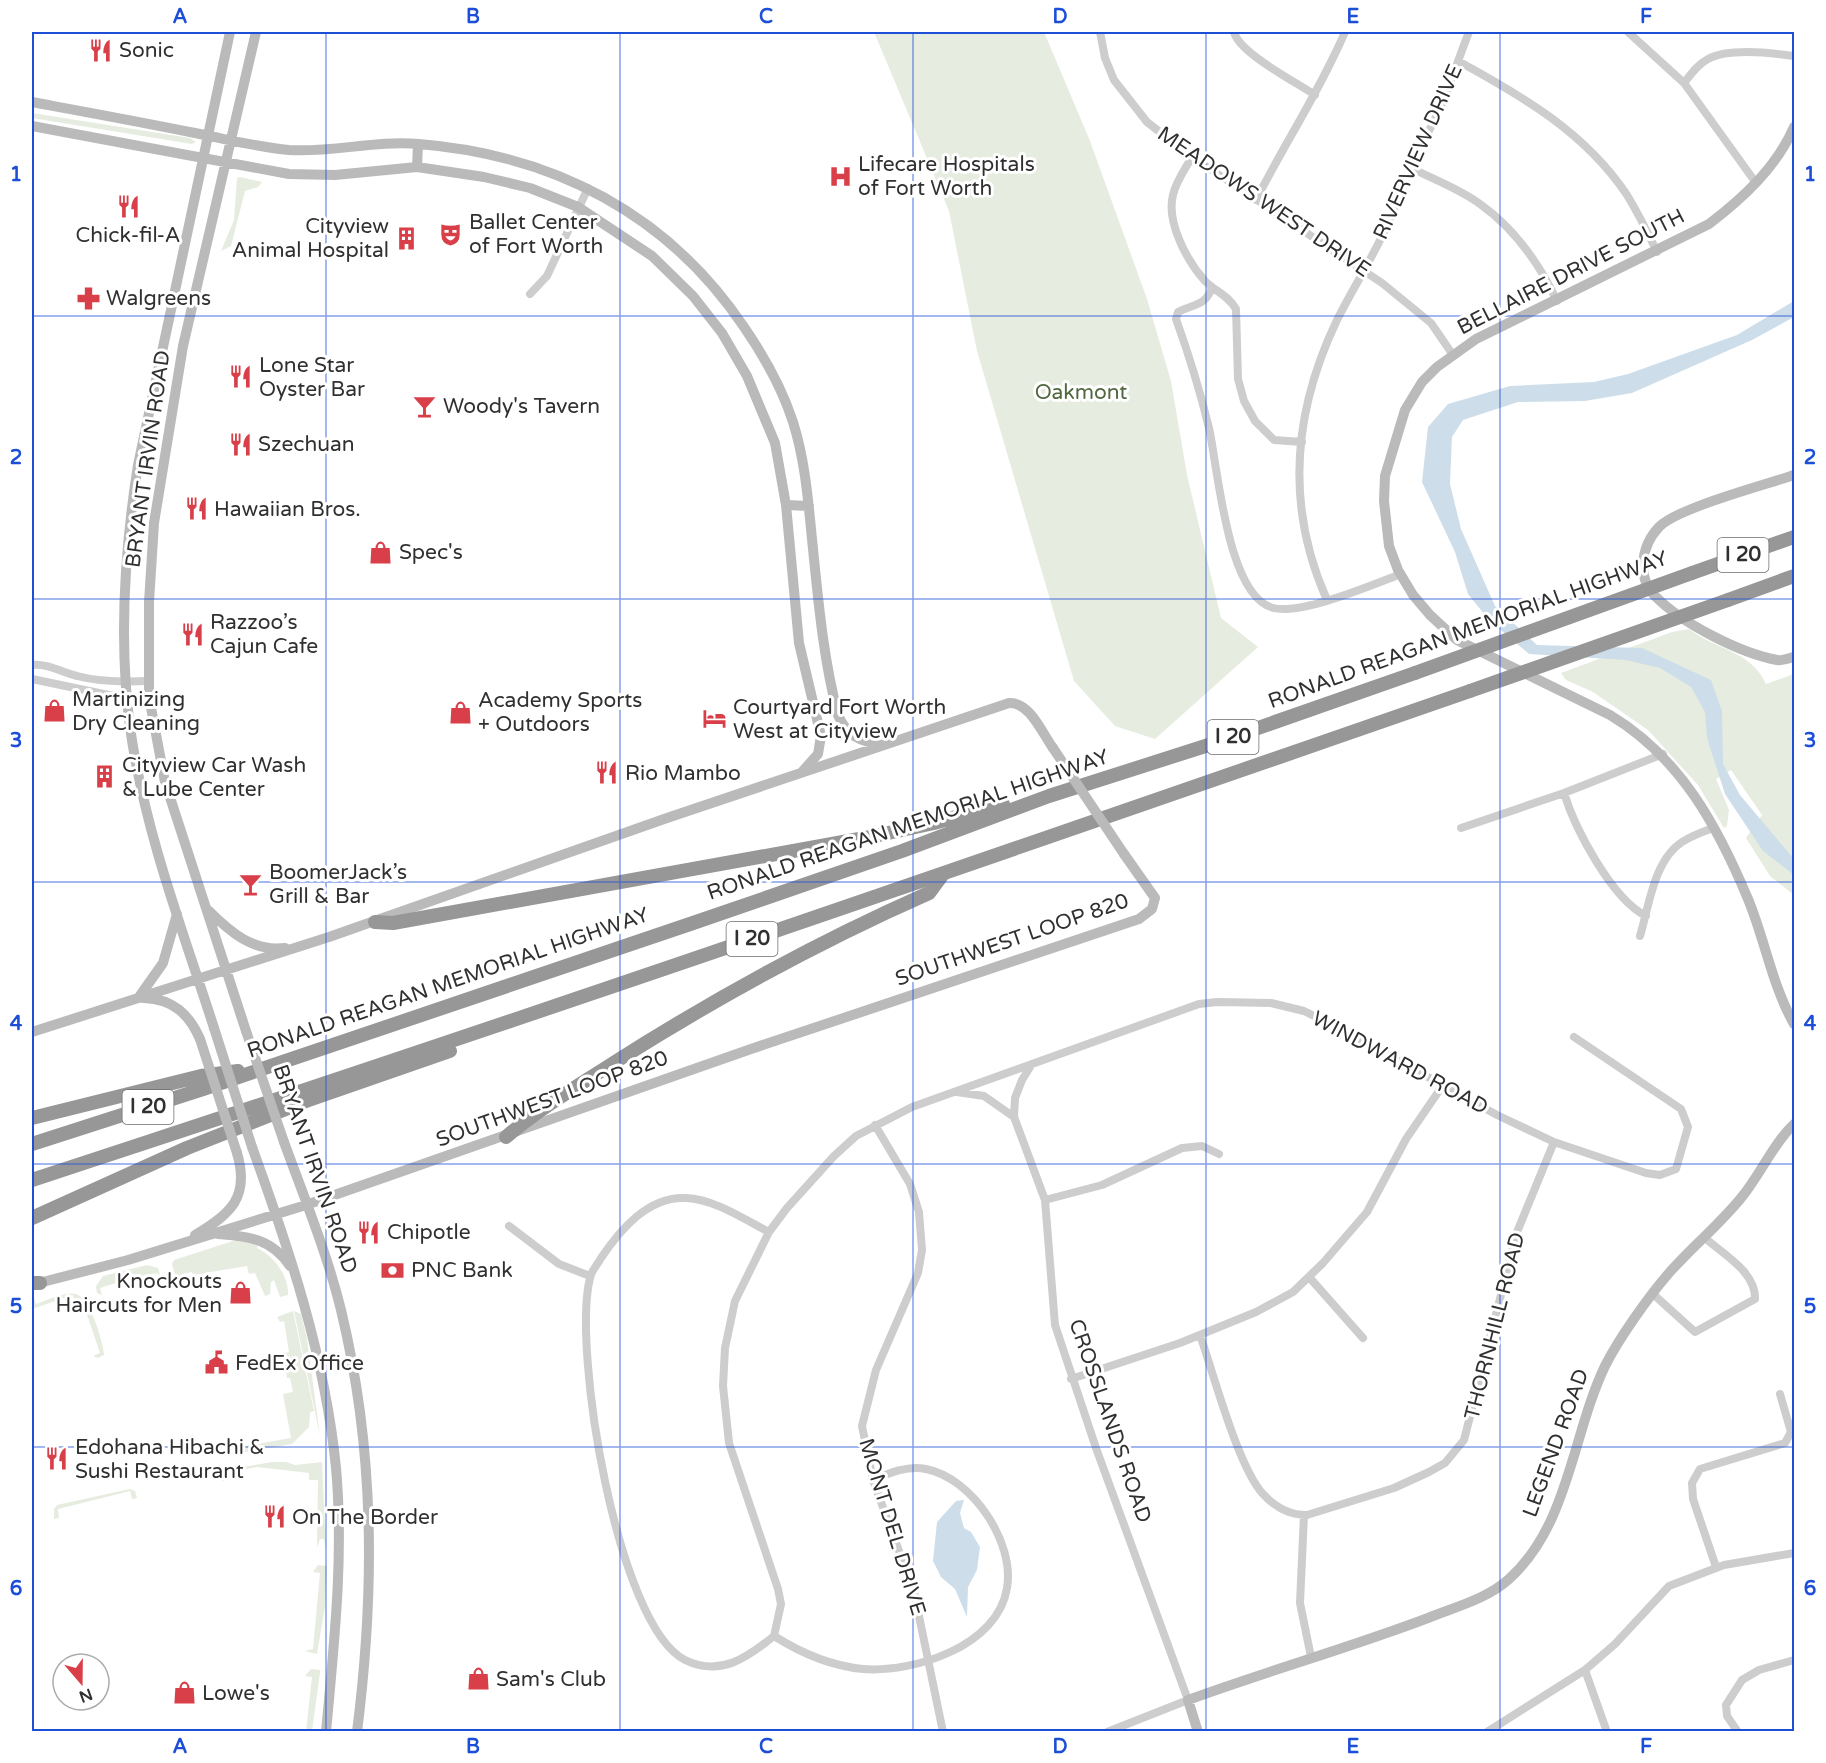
<svg xmlns="http://www.w3.org/2000/svg" width="1826" height="1763" font-family="'Varela Round',sans-serif">
<style>
.green{fill:#e6ecdf}
.water{fill:#cddeea}
.lines{fill:none;stroke-linecap:round;stroke-linejoin:round}
.street{stroke:#cdcdcd;stroke-width:8}
.secondary{stroke:#bababa;stroke-width:10}
.highway{stroke:#979797;stroke-width:14}
.secondary-bridge{stroke:#bababa;stroke-width:10}
.highway-bridge{stroke:#979797;stroke-width:14}
.grid{fill:none;stroke:#1d4ed8;stroke-width:1.5;stroke-opacity:0.55}
.labels{text-anchor:middle;dominant-baseline:central;stroke-width:6;stroke-linejoin:round;paint-order:stroke}
.shield{fill:#fff;stroke:#6e6e6e;stroke-width:1.5}
.shield-label{font-size:20px;font-weight:bold;fill:#303030}
.poi-label{font-size:21px;fill:#303030;stroke:#fff;text-anchor:start}
.street-label{font-size:21px;fill:#303030;stroke:#fff}
.park-label{font-size:21px;fill:#526940;stroke:#fff}
.neatline{fill:none;stroke:#1d4ed8;stroke-width:2}
.grid-label{font-size:20px;text-anchor:middle;font-weight:bold;fill:#1d4ed8}
</style>
<rect width="100%" height="100%" fill="#fff"/>
<path class="green" d="M874 32H1044L1090 141 1147 299 1171 381 1187 475 1221 618 1258 647 1155 739 1115 726 1074 681 977 351 949 211Z
M32 113 190 138 196 142 192 144 32 118Z
M240 177 262 182 258 187 245 191 231 246 221 251 234 220 237 178Z
M1689 629C1714 649 1752 651 1766 684L1794 674V895L1770 876 1746 838 1762 815 1731 770 1716 779 1729 810 1727 826 1724 828 1698 785 1648 730 1593 692 1566 680 1561 673 1672 632Z
M236 1240 258 1245 257 1248C274 1256 289 1276 288 1295L280 1297 274 1280 271 1282 270 1294 265 1296 255 1273 249 1274 247 1266 193 1275 192 1272 182 1274 186 1287 179 1289 172 1264 174 1260Z
M147 1265 158 1268 161 1278 157 1273 137 1277V1284L134 1277 100 1288 102 1295 97 1293 96 1286 103 1276Z
M32 1292 36 1304C46 1301 65 1291 76 1294 90 1298 103 1341 104 1355L98 1358 93 1356 100 1353 82 1300 75 1302 73 1295 32 1309Z
M293 1311 314 1411 310 1412 309 1427 292 1444 223 1456 222 1450 291 1438 283 1394 293 1392 290 1378H287L283 1354 289 1352 284 1321 280 1322 277 1317Z
M294 1311 301 1314 307 1339 320 1436Z
M272 1462H286L295 1465 322 1462 326 1550 324 1539H320L317 1547 318 1480H309V1473L257 1467 225 1473 226 1481H222V1474L226 1470Z
M130 1489 135 1491 137 1498 132 1499 130 1491 58 1509 59 1518 54 1519V1509L57 1505Z
M318 1565 327 1566 325 1607 317 1654 305 1651 313 1649 320 1573 313 1572Z
M311 1669 320 1670V1673L312 1731H306L312 1677 305 1676Z"/>
<path class="water" d="M1794 301V317L1752 340 1632 393 1585 401 1518 402 1463 420 1452 437 1450 484 1461 529 1495 606 1537 645 1642 648 1711 680 1722 711 1723 764 1740 795 1794 859V875L1763 851 1725 794 1707 738 1705 712 1691 687 1660 668 1626 660 1529 654 1489 620 1468 594 1455 552 1422 482 1428 427 1448 404 1510 386 1594 382 1628 374 1737 335Z
M964 1500 960 1513 964 1528 971 1532 980 1547 977 1570 968 1587 967 1617 955 1589 941 1577 933 1561 937 1522 956 1501Z"/>
<g class="lines">
<path class="street" d="M1100 32 1105 58 1114 80 1147 122 1192 157 1382 283 1431 323 1453 355
M1234 32C1239 53 1296 82 1315 95
M1628 32 1684 83 1756 183
M1458 61C1522 96 1585 132 1627 195 1638 213 1648 233 1657 252
M1684 83C1691 74 1698 64 1708 59 1728 48 1773 53 1794 56
M1192 157C1185 169 1176 181 1173 195 1166 222 1187 261 1205 281 1215 291 1229 296 1236 309L1238 379 1244 401 1255 421 1274 440 1302 442
M1411 168C1433 179 1460 189 1480 204 1515 229 1539 263 1557 301
M1256 200C1285 143 1320 90 1345 32
M1212 287C1206 306 1194 304 1178 312L1176 319C1189 355 1200 391 1209 428 1218 468 1227 596 1273 608 1302 615 1372 585 1401 574
M530 294 547 276 588 188
M1327 600C1285 506 1293 412 1337 320 1352 290 1370 262 1384 232 1394 212 1401 190 1410 169 1419 148 1431 129 1440 108 1451 83 1459 57 1469 32
M32 665C47 663 63 673 77 676 100 682 125 682 148 681
M32 679 118 697H149
M1564 793C1575 829 1612 899 1646 916
M1461 828 1564 793 1663 754
M1640 936C1649 906 1654 860 1682 842 1691 836 1702 832 1713 828
M1032 1064 1022 1080 1015 1098 1014 1117 1045 1200 1055 1325 1096 1448 1188 1700 1107 1732
M957 1092 984 1096 1014 1117
M875 1125 910 1184 919 1212 922 1250 918 1273 876 1370 862 1426 873 1480 914 1592 943 1732
M1045 1200 1102 1185 1182 1148 1202 1146 1219 1154
M509 1226 559 1264 590 1276
M769 1232C744 1219 714 1199 686 1198 648 1196 620 1230 601 1258 598 1264 591 1271 590 1278 572 1348 617 1626 685 1660 720 1677 747 1658 774 1636
M1309 1277 1363 1338
M1653 1294 1695 1332 1755 1299C1756 1272 1723 1254 1705 1238
M1200 1335C1213 1372 1238 1467 1263 1494 1275 1507 1290 1515 1307 1515L1394 1488 1429 1472 1445 1463 1464 1440 1517 1232 1554 1142
M1071 1379 1180 1343 1256 1312 1293 1292 1323 1263 1367 1212 1406 1139 1443 1085
M1304 1515 1300 1603 1311 1657
M1716 1567 1693 1499 1692 1483 1700 1469 1785 1443 1791 1432 1780 1394
M774 1636 781 1604 778 1589 729 1443 723 1386 725 1348 735 1301 769 1232 787 1208 834 1156 856 1136 912 1107 1199 1004 1217 1002 1271 1003 1304 1011 1337 1027 1497 1115 1554 1142 1646 1173 1660 1175 1676 1169 1688 1127 1681 1109 1574 1037
M774 1636C801 1653 831 1666 863 1669 914 1673 998 1646 1007 1588 1015 1542 972 1478 926 1469 908 1465 889 1473 873 1480
M1585 1670 1607 1732
M1487 1732 1585 1670 1615 1644 1669 1586 1724 1565 1794 1553
M1738 1732 1727 1716 1726 1705 1742 1680 1759 1670 1794 1660"/>
<path class="secondary" d="M32 102C86 112 141 122 195 133 226 139 257 147 289 150 332 153 375 140 419 144 554 155 668 214 744 327 764 356 782 388 793 422 805 460 808 499 812 539 818 598 823 658 838 715 847 736 860 741 882 745
M32 126 289 174 335 175 417 167 484 177 530 188 578 207 652 256 693 296 722 333 747 376 775 443 786 505 799 643 821 736 818 754 801 773
M1794 127C1776 168 1743 198 1709 224L1476 339 1437 367 1422 382 1405 410 1385 476 1384 501 1389 546 1398 570 1413 595 1430 615 1457 640 1610 715C1680 757 1717 825 1748 899 1765 940 1772 985 1794 1024
M417 167 418 144
M1794 475C1765 485 1677 508 1659 527 1641 546 1636 578 1656 597 1683 624 1740 653 1777 660 1782 661 1789 658 1794 657
M786 505 809 506
M208 910C230 932 253 952 285 948
M139 997 163 963 177 914
M144 998C173 999 189 1014 200 1039
M214 1028C183 931 146 835 131 734 118 644 124 554 138 465L230 32
M246 1031 165 782 149 697V602L154 523 183 346 256 32
M32 1032 329 937 667 818 1009 703C1030 702 1042 733 1053 748
M284 1142C304 1197 327 1253 341 1310 375 1450 375 1590 357 1732
M252 1147C290 1252 325 1356 336 1468 344 1556 334 1644 326 1732
M218 1234C249 1236 272 1239 290 1266
M195 1235C231 1214 250 1197 237 1153
M35 1284 128 1260 306 1205 751 1049 1139 919 1152 909 1155 898 1124 854
M1198 1732 1188 1700C1267 1671 1349 1648 1428 1618 1455 1607 1487 1599 1509 1579 1569 1525 1572 1435 1605 1366 1619 1338 1649 1296 1669 1273 1692 1247 1719 1225 1741 1198 1760 1175 1773 1144 1794 1124"/>
<path class="highway" d="M1692 573 1794 537
M1728 600 1794 576
M375 922 393 923 865 838 934 823 1003 804
M32 1118 201 1076 238 1071
M506 1137C540 1108 578 1086 615 1062 716 998 820 941 929 893L943 874
M32 1144 203 1089 693 923 902 851 1049 796 1218 742 1415 673
M32 1180C513 1023 992 857 1470 691
M32 1218 187 1148 306 1101 450 1051
M32 1283H40"/>
<path class="secondary-bridge" d="M1053 748 1124 854
M214 1028 252 1147
M246 1031 284 1142
M200 1039 237 1153"/>
<path class="highway-bridge" d="M1415 673 1692 573
M1470 691 1728 600"/>
</g>
<path class="grid" d="M326 32V1732M620 32V1732M913 32V1732M1206 32V1732M1500 32V1732M32 316H1794M32 599H1794M32 882H1794M32 1164H1794M32 1447H1794"/>
<defs>
<symbol id="restaurant-bare" viewBox="-9 -9 18 18"><path d="M-5-6h1v4h1v-4h1v4h1v-4h1v5L-1.5 .5V6h-2V.5L-5-1ZM5-6V6H3V1.5H1.5Q1.5-4 5-6Z" fill="#d93f49" stroke="#fff" stroke-width="2.5" paint-order="stroke"/></symbol>
<symbol id="hospital-bare" viewBox="-9 -9 18 18"><path d="M-5-5h3v3.5h4V-5h3V5h-3V1.5h-4V5h-3Z" fill="#d93f49" stroke="#fff" stroke-width="2.5" paint-order="stroke"/></symbol>
<symbol id="theatre-bare" viewBox="-9 -9 18 18"><path d="M-5-5.5Q0-4 5-5.5V0Q5 5 0 6Q-5 5-5 0ZM-3.3-2.5H-1v1.5H-3.3ZM1-2.5H3.3v1.5H1ZM-2.8 1Q0 5.5 2.8 1Z" fill="#d93f49" stroke="#fff" stroke-width="2.5" paint-order="stroke"/></symbol>
<symbol id="building-bare" viewBox="-9 -9 18 18"><path d="M-4-6H4V6H1V3H-1V6H-4ZM-2.5-4.3h1.7v1.8h-1.7ZM.8-4.3h1.7v1.8H.8ZM-2.5-1h1.7V.8h-1.7ZM.8-1h1.7V.8H.8Z" fill="#d93f49" stroke="#fff" stroke-width="2.5" paint-order="stroke"/></symbol>
<symbol id="pharmacy-bare" viewBox="-9 -9 18 18"><path d="M-2-6h4v4h4v4h-4v4h-4v-4h-4v-4h4Z" fill="#d93f49" stroke="#fff" stroke-width="2.5" paint-order="stroke"/></symbol>
<symbol id="bar-bare" viewBox="-9 -9 18 18"><path d="M-6-5H6L.8 .8V4.5H3.5V6h-7V4.5H-.8V.8Z" fill="#d93f49" stroke="#fff" stroke-width="2.5" paint-order="stroke"/></symbol>
<symbol id="shop-bare" viewBox="-9 -9 18 18"><path d="M-5-2.5h2.3a2.7 3.5 0 0 1 5.4 0H5L5.5 6h-11ZM-1.5-2.5h3a1.5 2.3 0 0 0-3 0Z" fill="#d93f49" stroke="#fff" stroke-width="2.5" paint-order="stroke"/></symbol>
<symbol id="hotel-bare" viewBox="-9 -9 18 18"><path d="M-6-4.5h1.5V1H6V5H4.5V3h-9V5H-6ZM-4 0a1.8 1.8 0 1 1 3.6 0ZM.5 0V-2.5h3Q6-2.5 6 0Z" fill="#d93f49" stroke="#fff" stroke-width="2.5" paint-order="stroke"/></symbol>
<symbol id="bank-bare" viewBox="-9 -9 18 18"><path d="M-6-4H6V4H-6ZM0-2.3a2.3 2.3 0 1 0 0 4.6a2.3 2.3 0 1 0 0-4.6Z" fill="#d93f49" stroke="#fff" stroke-width="2.5" paint-order="stroke"/></symbol>
<symbol id="civic-bare" viewBox="-9 -9 18 18"><path d="M-.6-6.5H3V-4.5H.6V-3L4-1V1h2V6H-6V1h2V-1L-.6-3ZM-1.2 2.5V6h2.4V2.5Z" fill="#d93f49" stroke="#fff" stroke-width="2.5" paint-order="stroke"/></symbol>
</defs>
<g fill-rule="evenodd">
<use href="#restaurant-bare" x="84" y="34" width="33" height="33"/>
<use href="#hospital-bare" x="824" y="160" width="33" height="33"/>
<use href="#restaurant-bare" x="112" y="190" width="33" height="33"/>
<use href="#theatre-bare" x="434" y="218" width="33" height="33"/>
<use href="#building-bare" x="390" y="222" width="33" height="33"/>
<use href="#pharmacy-bare" x="72" y="282" width="33" height="33"/>
<use href="#restaurant-bare" x="224" y="360" width="33" height="33"/>
<use href="#bar-bare" x="408" y="390" width="33" height="33"/>
<use href="#restaurant-bare" x="224" y="428" width="33" height="33"/>
<use href="#restaurant-bare" x="180" y="492" width="33" height="33"/>
<use href="#shop-bare" x="364" y="536" width="33" height="33"/>
<use href="#restaurant-bare" x="176" y="618" width="33" height="33"/>
<use href="#shop-bare" x="38" y="694" width="33" height="33"/>
<use href="#shop-bare" x="444" y="696" width="33" height="33"/>
<use href="#hotel-bare" x="698" y="702" width="33" height="33"/>
<use href="#restaurant-bare" x="590" y="756" width="33" height="33"/>
<use href="#building-bare" x="88" y="760" width="33" height="33"/>
<use href="#bar-bare" x="234" y="868" width="33" height="33"/>
<use href="#restaurant-bare" x="352" y="1216" width="33" height="33"/>
<use href="#bank-bare" x="376" y="1254" width="33" height="33"/>
<use href="#shop-bare" x="224" y="1276" width="33" height="33"/>
<use href="#civic-bare" x="200" y="1346" width="33" height="33"/>
<use href="#restaurant-bare" x="40" y="1442" width="33" height="33"/>
<use href="#restaurant-bare" x="258" y="1500" width="33" height="33"/>
<use href="#shop-bare" x="462" y="1662" width="33" height="33"/>
<use href="#shop-bare" x="168" y="1676" width="33" height="33"/>
</g>
<g class="labels">
<g class="shield">
<rect x="1717.5" y="538" width="51" height="34" rx="4.5"/>
<rect x="1207.5" y="720" width="51" height="34" rx="4.5"/>
<rect x="726.5" y="922" width="51" height="34" rx="4.5"/>
<rect x="122.5" y="1090" width="51" height="34" rx="4.5"/>
</g>
<g class="shield-label">
<text x="1743" y="555">I 20</text>
<text x="1233" y="737">I 20</text>
<text x="752" y="939">I 20</text>
<text x="148" y="1107">I 20</text>
</g>
<g class="poi-label">
<text x="119" y="50">Sonic</text>
<text x="858" y="164">Lifecare Hospitals<tspan x="858" dy="24">of Fort Worth</tspan></text>
<text x="469" y="222">Ballet Center<tspan x="469" dy="24">of Fort Worth</tspan></text>
<text x="389" y="226" text-anchor="end">Cityview<tspan x="389" dy="24">Animal Hospital</tspan></text>
<text x="128" y="235" text-anchor="middle">Chick-fil-A</text>
<text x="106" y="298">Walgreens</text>
<text x="259" y="365">Lone Star<tspan x="259" dy="24">Oyster Bar</tspan></text>
<text x="443" y="406">Woody's Tavern</text>
<text x="258" y="444">Szechuan</text>
<text x="214" y="509">Hawaiian Bros.</text>
<text x="399" y="552">Spec's</text>
<text x="210" y="622">Razzoo’s<tspan x="210" dy="24">Cajun Cafe</tspan></text>
<text x="72" y="699">Martinizing<tspan x="72" dy="24">Dry Cleaning</tspan></text>
<text x="478" y="700">Academy Sports<tspan x="478" dy="24">+ Outdoors</tspan></text>
<text x="733" y="707">Courtyard Fort Worth<tspan x="733" dy="24">West at Cityview</tspan></text>
<text x="122" y="765">Cityview Car Wash<tspan x="122" dy="24">&amp; Lube Center</tspan></text>
<text x="625" y="773">Rio Mambo</text>
<text x="269" y="872">BoomerJack’s<tspan x="269" dy="24">Grill &amp; Bar</tspan></text>
<text x="387" y="1232">Chipotle</text>
<text x="411" y="1270">PNC Bank</text>
<text x="222" y="1281" text-anchor="end">Knockouts<tspan x="222" dy="24">Haircuts for Men</tspan></text>
<text x="235" y="1363">FedEx Office</text>
<text x="75" y="1447">Edohana Hibachi &amp;<tspan x="75" dy="24">Sushi Restaurant</tspan></text>
<text x="292" y="1517">On The Border</text>
<text x="496" y="1679">Sam's Club</text>
<text x="202" y="1693">Lowe's</text>
</g>
<g class="street-label">
<text transform="translate(1418 152) rotate(-66)">RIVERVIEW DRIVE</text>
<text transform="translate(1264 202) rotate(34)">MEADOWS WEST DRIVE</text>
<text transform="translate(1571 272) rotate(-27)">BELLAIRE DRIVE SOUTH</text>
<text transform="translate(148 459) rotate(-82)">BRYANT IRVIN ROAD</text>
<text transform="translate(1468 630) rotate(-20)">RONALD REAGAN MEMORIAL HIGHWAY</text>
<text transform="translate(908 825) rotate(-19)">RONALD REAGAN MEMORIAL HIGHWAY</text>
<text transform="translate(1012 940) rotate(-19)">SOUTHWEST LOOP 820</text>
<text transform="translate(448 983) rotate(-19)">RONALD REAGAN MEMORIAL HIGHWAY</text>
<text transform="translate(1400 1063) rotate(28)">WINDWARD ROAD</text>
<text transform="translate(552 1099) rotate(-20)">SOUTHWEST LOOP 820</text>
<text transform="translate(315 1169) rotate(71)">BRYANT IRVIN ROAD</text>
<text transform="translate(1495 1326) rotate(-76)">THORNHILL ROAD</text>
<text transform="translate(1110 1421) rotate(71)">CROSSLANDS ROAD</text>
<text transform="translate(1556 1443) rotate(-70)">LEGEND ROAD</text>
<text transform="translate(892 1527) rotate(73)">MONT DEL DRIVE</text>
</g>
<g class="park-label">
<text x="1081" y="392">Oakmont</text>
</g>
</g>
<rect width="1826" height="1763" fill="none" stroke="#ffffff" stroke-width="66"/>
<g transform="translate(81 1682) rotate(160)"><circle r="28" fill="#ffffff" stroke="#acacac" stroke-width="1.5"/>
<path d="M0-4.5L10 22L0 15L-10 22Z" fill="#d93f49"/>
<text y="-9" font-size="16" font-weight="bold" text-anchor="middle" fill="#303030">N</text>
</g>
<rect x="33" y="33" width="1760" height="1697" class="neatline"/>
<g class="grid-label">
<text x="180" y="23">A</text>
<text x="473" y="23">B</text>
<text x="766" y="23">C</text>
<text x="1060" y="23">D</text>
<text x="1353" y="23">E</text>
<text x="1646" y="23">F</text>
<text x="16" y="181">1</text>
<text x="1810" y="181">1</text>
<text x="16" y="464">2</text>
<text x="1810" y="464">2</text>
<text x="16" y="747">3</text>
<text x="1810" y="747">3</text>
<text x="16" y="1030">4</text>
<text x="1810" y="1030">4</text>
<text x="16" y="1313">5</text>
<text x="1810" y="1313">5</text>
<text x="16" y="1595">6</text>
<text x="1810" y="1595">6</text>
<text x="180" y="1753">A</text>
<text x="473" y="1753">B</text>
<text x="766" y="1753">C</text>
<text x="1060" y="1753">D</text>
<text x="1353" y="1753">E</text>
<text x="1646" y="1753">F</text>
</g>
</svg>
